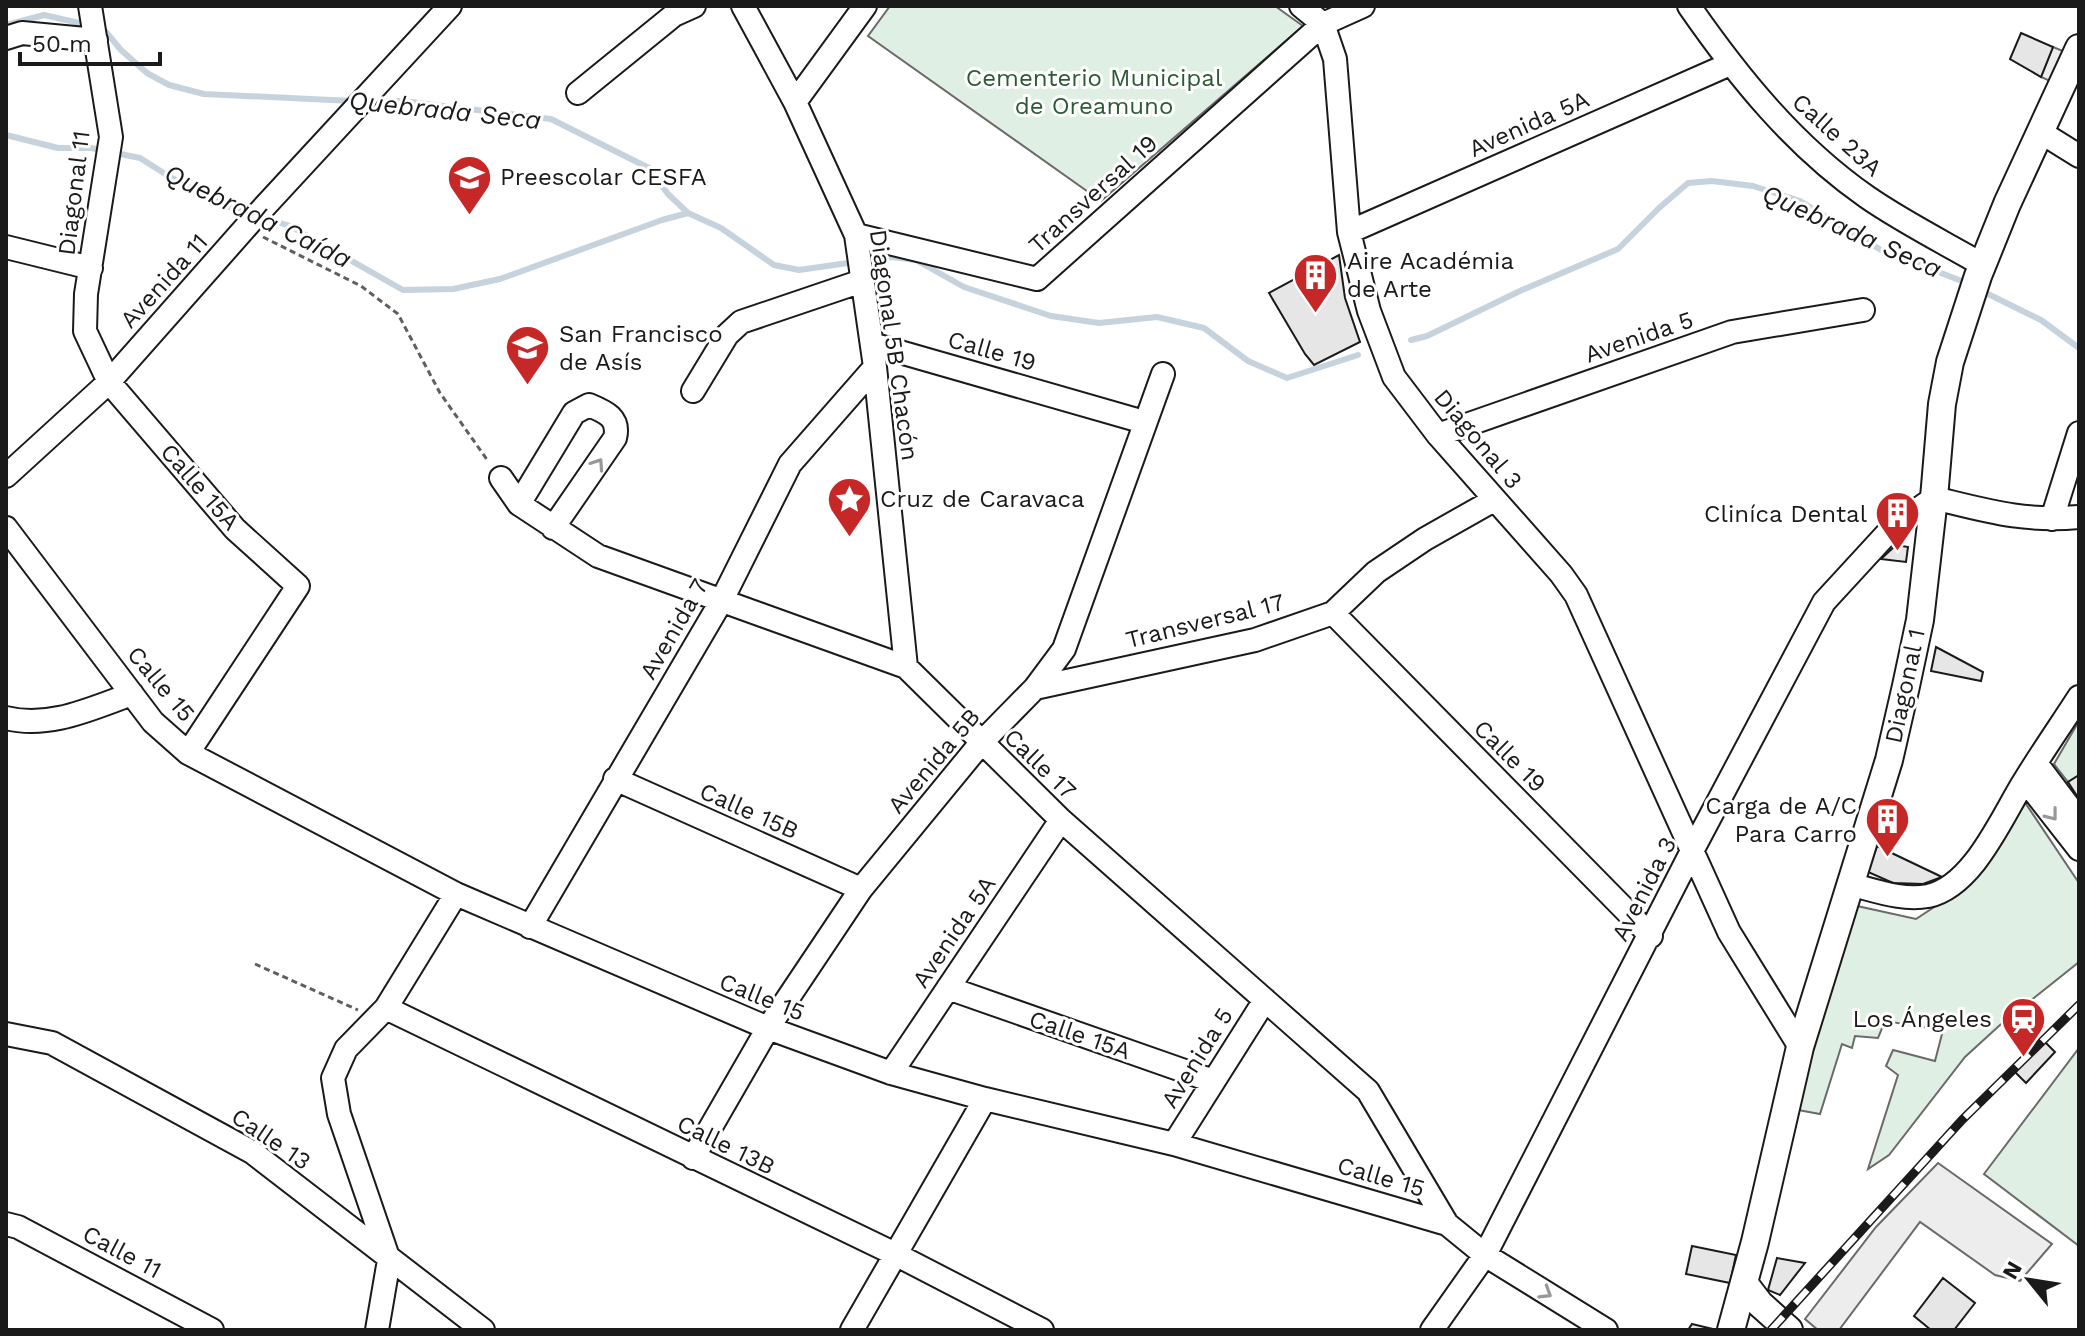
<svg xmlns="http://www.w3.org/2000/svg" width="2085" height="1336" font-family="'Work Sans',sans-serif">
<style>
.green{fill:#e0efe3;stroke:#6a6a6a;stroke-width:2}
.parking{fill:#ededed;stroke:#6a6a6a;stroke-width:2}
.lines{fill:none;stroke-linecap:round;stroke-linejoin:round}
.stream{stroke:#c6d2dc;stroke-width:6}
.building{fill:#e6e6e6;stroke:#1a1a1a;stroke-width:2}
.minor-casing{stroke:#1a1a1a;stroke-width:26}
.major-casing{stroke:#1a1a1a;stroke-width:30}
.path{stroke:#5f5f5f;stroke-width:3;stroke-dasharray:6 4;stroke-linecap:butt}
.minor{stroke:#fff;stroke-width:22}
.major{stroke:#fff;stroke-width:26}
.rail-casing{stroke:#1a1a1a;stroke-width:9}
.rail{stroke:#fff;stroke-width:6;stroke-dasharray:18;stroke-linecap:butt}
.oneway{stroke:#989898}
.labels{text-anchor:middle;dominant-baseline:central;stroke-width:6;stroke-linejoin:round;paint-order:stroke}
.park-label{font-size:24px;fill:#2b5a34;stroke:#fff}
.street-label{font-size:24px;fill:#1a1a1a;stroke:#fff}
.poi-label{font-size:24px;fill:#1a1a1a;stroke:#fff;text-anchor:start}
.water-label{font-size:26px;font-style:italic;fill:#1a1a1a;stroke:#fff}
</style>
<rect width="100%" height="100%" fill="#fff"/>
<path class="green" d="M890 6H1275L1303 26 1101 201 868 36Z
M2079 721V775L2068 782 2054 764Z
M2018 792 2079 883V962L2000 1025 1965 1057 1889 1155 1868 1169 1898 1075 1886 1066 1893 1050 1935 1061 1943 1030 1885 1021 1878 1038 1855 1036 1852 1048 1842 1044 1820 1114 1798 1110 1822 1002 1857 906 1916 919 1966 886Z
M2079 1048V1246L1984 1174Z"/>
<path class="parking" d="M2053 47 2063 51 2050 81 2041 77Z
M1938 1163 2052 1244 2020 1281 1995 1275 1920 1222 1839 1330H1818L1805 1319 1876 1227Z"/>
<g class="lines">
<path class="stream" d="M6 25 44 15 88 25
M98 29 106 32 121 50 147 73 169 85 204 94 352 101
M372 101H403L551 119 649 168 668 194 688 213 721 228 774 265 799 270 855 262
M6 135 58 148H91L140 158 170 177 226 206 250 213
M261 217 290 226 403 290 453 289 500 279 662 220 688 213
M866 261 892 257 916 260 964 287 1051 316 1099 323 1157 317 1204 328 1248 361 1287 378 1358 355
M1980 290 2041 320 2079 348
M1411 340 1427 336 1522 290 1618 249 1659 208 1688 183 1712 181 1753 186 1800 201 1881 250 1967 283"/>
</g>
<path class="building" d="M2021 33 2053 47 2041 77 2010 59Z
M1339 255 1345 298 1360 342 1314 365 1305 354 1269 293Z
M1896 545 1908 547 1906 562 1881 559Z
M1936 647 1983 672 1981 681 1931 671Z
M2079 775V799L2068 782Z
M1877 846 1942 877 1923 884 1893 883 1868 872Z
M2044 1041 2055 1052 2026 1083 2015 1072Z
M1692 1246 1736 1255 1730 1283 1686 1274Z
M1777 1258 1805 1263 1780 1295 1768 1290Z
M1943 1278 1975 1303 1954 1330H1931L1914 1316Z
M1692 1324 1717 1330H1688Z"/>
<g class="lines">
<defs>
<path id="minor" d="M90 6 111 137 86 294 85 331 109 382 235 529 298 586 188 753
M743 6 795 102 856 235 875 367 906 667
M1301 6 1323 24
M1689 6C1739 78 1794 146 1867 197 1903 222 1945 243 1983 265
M1323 24 1335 59 1349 232 1369 311 1394 377 1438 435 1561 574 1576 595 1729 932 1800 1047
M6 38 22 33 96 40
M578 93 674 15 694 6
M795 102 865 6
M2042 133 2079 156
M1349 232 1730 64
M856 235 1037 279 1323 24 1363 6
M6 247 91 268
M872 344 1144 422
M693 391 727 335 741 322 862 281
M1438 435 1732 332 1863 310
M6 476 109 382 254 218 450 6
M501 478 519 504 598 556 906 667 1061 820 1368 1091 1447 1224
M519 504 574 413 589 405C606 412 620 418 615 438L553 528
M2052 519 2079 433
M6 528 153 722 188 753 456 894 768 1028 891 1073 985 1099 1174 1144 1447 1224 1485 1255 1606 1330
M1333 613 1651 936
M1035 688 1255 640 1333 613 1376 572 1425 539 1494 500
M6 718C50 729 92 708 132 694
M2036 763 2079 820
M615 779 861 889
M2025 780 2079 849
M1849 884C1874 890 1902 901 1928 896 1974 886 2002 816 2025 780 2042 752 2061 725 2079 697
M530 927 722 600 790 464 875 367
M948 988 1213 1081
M386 1008 895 1254 1042 1330
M6 1034 52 1043 252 1152 483 1330
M891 1073 1061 820
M1174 1144 1265 1000
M693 1158 768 1028 861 889 981 743 1035 688 1064 649 1163 374
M6 1224 18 1227 212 1330
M377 1330 389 1260 339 1114 333 1078 346 1049 386 1008 456 894
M852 1330 985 1099
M1432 1330 1485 1255 1692 851 1824 602 1893 527 1934 498C1988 511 2023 522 2079 517"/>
<path id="major" d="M1744 1283 1760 1304 1789 1330
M1731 1330 1755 1242 1800 1047 1889 760 1906 686 1920 620 1934 498 1942 404 1950 362 1978 276 2007 204 2079 48"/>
</defs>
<use href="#minor" class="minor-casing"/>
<use href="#major" class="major-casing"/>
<path class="path" d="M263 237 361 286 398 314 440 393 488 461
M255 964 358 1010"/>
<use href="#minor" class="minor"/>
<use href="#major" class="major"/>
<defs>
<path id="rail" d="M1771 1330 1962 1120 2079 1005"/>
</defs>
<use href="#rail" class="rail-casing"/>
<use href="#rail" class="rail"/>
</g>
<defs><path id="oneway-chevron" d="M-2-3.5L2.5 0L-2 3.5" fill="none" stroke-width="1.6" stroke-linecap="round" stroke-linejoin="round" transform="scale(2)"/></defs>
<g class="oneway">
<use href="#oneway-chevron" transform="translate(598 464) rotate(-56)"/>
<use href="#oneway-chevron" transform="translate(2052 815) rotate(52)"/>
<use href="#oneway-chevron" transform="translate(1546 1293) rotate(32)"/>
</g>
<defs>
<symbol id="school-pin" viewBox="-11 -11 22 30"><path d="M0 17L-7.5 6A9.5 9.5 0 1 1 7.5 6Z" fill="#c62828" stroke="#fff"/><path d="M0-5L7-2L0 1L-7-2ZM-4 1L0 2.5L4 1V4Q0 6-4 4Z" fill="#fff"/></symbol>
<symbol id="building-pin" viewBox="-11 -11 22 30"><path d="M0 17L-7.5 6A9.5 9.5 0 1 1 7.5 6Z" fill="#c62828" stroke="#fff"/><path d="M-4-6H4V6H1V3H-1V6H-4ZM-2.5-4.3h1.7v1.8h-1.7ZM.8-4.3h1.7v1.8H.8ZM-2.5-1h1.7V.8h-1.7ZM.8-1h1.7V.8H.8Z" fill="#fff"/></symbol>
<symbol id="sight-pin" viewBox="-11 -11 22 30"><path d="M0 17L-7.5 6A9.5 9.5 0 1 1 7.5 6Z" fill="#c62828" stroke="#fff"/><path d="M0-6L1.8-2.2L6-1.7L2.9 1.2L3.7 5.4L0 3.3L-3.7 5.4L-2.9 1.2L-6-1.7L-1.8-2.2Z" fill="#fff"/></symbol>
<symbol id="station-pin" viewBox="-11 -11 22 30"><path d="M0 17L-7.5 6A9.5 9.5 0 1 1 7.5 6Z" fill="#c62828" stroke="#fff"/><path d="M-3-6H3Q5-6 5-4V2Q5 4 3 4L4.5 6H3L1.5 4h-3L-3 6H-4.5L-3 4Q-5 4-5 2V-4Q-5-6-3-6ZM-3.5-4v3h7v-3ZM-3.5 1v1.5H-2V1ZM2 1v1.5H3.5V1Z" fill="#fff"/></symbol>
</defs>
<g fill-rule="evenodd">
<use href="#school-pin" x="444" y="152" width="51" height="69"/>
<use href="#building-pin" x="1290" y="250" width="51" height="69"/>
<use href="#school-pin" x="502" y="322" width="51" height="69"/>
<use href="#sight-pin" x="824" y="474" width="51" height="69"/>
<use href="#building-pin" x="1872" y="488" width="51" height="69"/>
<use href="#building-pin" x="1862" y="794" width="51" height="69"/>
<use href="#station-pin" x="1998" y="994" width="51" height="69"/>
</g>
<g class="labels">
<g class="park-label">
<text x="1094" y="78">Cementerio Municipal<tspan x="1094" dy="28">de Oreamuno</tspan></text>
</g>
<g class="street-label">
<text transform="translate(1529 124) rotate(-24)">Avenida 5A</text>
<text transform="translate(1837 135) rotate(42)">Calle 23A</text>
<text transform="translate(74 193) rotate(-83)">Diagonal 11</text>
<text transform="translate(1093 194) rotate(-42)">Transversal 19</text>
<text transform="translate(164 281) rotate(-48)">Avenida 11</text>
<text transform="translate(1639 337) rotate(-19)">Avenida 5</text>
<text transform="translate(894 345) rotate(82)">Diagonal 5B Chacón</text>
<text transform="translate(992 351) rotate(16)">Calle 19</text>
<text transform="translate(1478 439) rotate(50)">Diagonal 3</text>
<text transform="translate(200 487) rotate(49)">Calle 15A</text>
<text transform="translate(1205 621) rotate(-14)">Transversal 17</text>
<text transform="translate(674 629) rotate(-60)">Avenida 7</text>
<text transform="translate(161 684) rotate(50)">Calle 15</text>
<text transform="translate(1905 686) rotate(-78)">Diagonal 1</text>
<text transform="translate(1510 756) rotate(45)">Calle 19</text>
<text transform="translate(934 761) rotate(-50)">Avenida 5B</text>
<text transform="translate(1040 764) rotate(44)">Calle 17</text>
<text transform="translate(749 811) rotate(24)">Calle 15B</text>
<text transform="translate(1644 889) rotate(-63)">Avenida 3</text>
<text transform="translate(954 932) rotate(-56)">Avenida 5A</text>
<text transform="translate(762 997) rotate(22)">Calle 15</text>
<text transform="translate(1080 1035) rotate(19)">Calle 15A</text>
<text transform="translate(1197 1058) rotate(-58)">Avenida 5</text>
<text transform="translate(271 1139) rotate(34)">Calle 13</text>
<text transform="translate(726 1145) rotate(26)">Calle 13B</text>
<text transform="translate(1381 1177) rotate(16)">Calle 15</text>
<text transform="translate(122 1252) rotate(28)">Calle 11</text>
</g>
<g class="poi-label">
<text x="500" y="177">Preescolar CESFA</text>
<text x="1347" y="261">Aire Académia<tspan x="1347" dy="28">de Arte</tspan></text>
<text x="559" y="334">San Francisco<tspan x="559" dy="28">de Asís</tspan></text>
<text x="880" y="499">Cruz de Caravaca</text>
<text x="1867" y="514" text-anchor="end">Cliníca Dental</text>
<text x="1857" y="806" text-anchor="end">Carga de A/C<tspan x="1857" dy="28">Para Carro</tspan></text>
<text x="1992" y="1019" text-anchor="end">Los Ángeles</text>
</g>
<g class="water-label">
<text transform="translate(445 110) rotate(6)">Quebrada Seca</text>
<text transform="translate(258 216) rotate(26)">Quebrada Caída</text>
<text transform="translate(1852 231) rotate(24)">Quebrada Seca</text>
</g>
</g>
<rect width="2085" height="1336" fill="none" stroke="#1a1a1a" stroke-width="16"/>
<g transform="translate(2029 1280) rotate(300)" stroke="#ffffff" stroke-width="6" paint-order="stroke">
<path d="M0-6L14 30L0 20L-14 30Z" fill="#1a1a1a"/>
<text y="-12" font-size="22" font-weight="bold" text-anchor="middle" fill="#1a1a1a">N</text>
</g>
<path d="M20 52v12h140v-12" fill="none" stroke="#1a1a1a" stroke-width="4"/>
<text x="32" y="52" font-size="24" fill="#1a1a1a" stroke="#ffffff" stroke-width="6" paint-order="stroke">50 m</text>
</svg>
